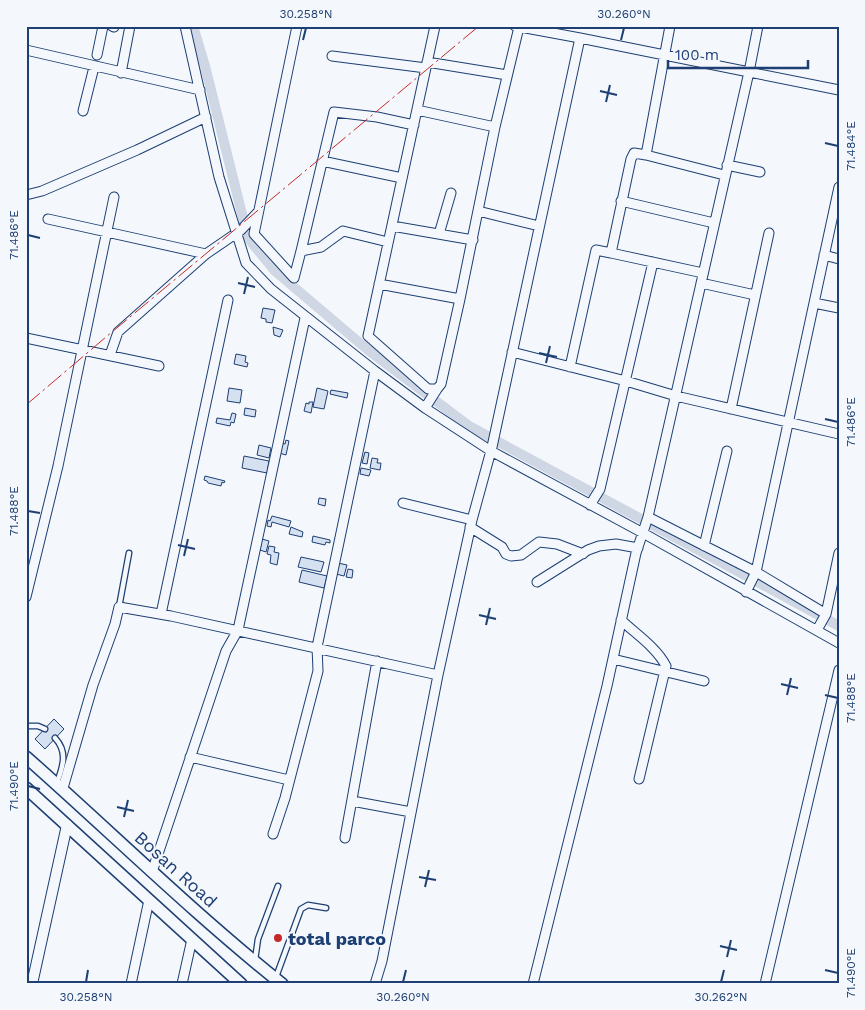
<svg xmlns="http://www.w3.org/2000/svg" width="865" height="1010" font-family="'Work Sans',sans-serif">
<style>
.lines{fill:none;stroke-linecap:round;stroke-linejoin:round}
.canal{stroke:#cfd7e4;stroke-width:10}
.building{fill:#d5e0f0;stroke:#1d3f73}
.service-casing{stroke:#1d3f73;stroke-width:7}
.minor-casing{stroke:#1d3f73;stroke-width:11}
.tertiary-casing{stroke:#1d3f73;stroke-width:12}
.secondary-casing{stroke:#1d3f73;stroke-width:14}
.service{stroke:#f4f7fb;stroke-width:4.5}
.minor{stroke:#f4f7fb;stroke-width:9}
.tertiary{stroke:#f4f7fb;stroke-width:10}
.secondary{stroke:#f4f7fb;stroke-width:11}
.power{stroke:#c62828;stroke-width:1;stroke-dasharray:18 4 2.5 4;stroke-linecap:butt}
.ticks{fill:none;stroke:#1d3f73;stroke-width:2}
.poi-dot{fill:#c62828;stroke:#f4f7fb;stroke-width:2}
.labels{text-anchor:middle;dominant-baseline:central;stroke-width:4;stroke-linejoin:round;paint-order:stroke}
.street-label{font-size:18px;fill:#1d3f73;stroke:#f4f7fb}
.poi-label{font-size:18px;font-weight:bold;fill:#1d3f73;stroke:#f4f7fb;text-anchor:start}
.neatline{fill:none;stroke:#1d3f73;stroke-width:2}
.ticks-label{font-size:12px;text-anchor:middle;fill:#1d3f73}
</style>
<rect width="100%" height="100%" fill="#f4f7fb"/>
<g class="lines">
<path class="canal" d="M193 26 205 66 248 238 275 271 368 350 469 426 839 626"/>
</g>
<path class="building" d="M263 308 275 310 272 323 266 322V319L261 318Z
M273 327 283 330 280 337 274 335Z
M236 354 246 356 245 362 248 363 247 367 234 364Z
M229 388 242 390 240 403 227 401Z
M317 388 328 391 324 409 313 407Z
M331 390 348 393 347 398 330 394Z
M309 402H313L311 413 304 411 306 403 309 404Z
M245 408 256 410 255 417 244 415Z
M232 413 236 414 234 423 231 422 230 426 216 423 217 418 230 420Z
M286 440 289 441 286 455 279 453 281 443 285 444Z
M259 445 271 448 269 458 257 455Z
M365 452 369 453 367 464 362 463Z
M244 456 269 461 267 473 242 468Z
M372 458 378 459 377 463H381L380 470 370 468Z
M361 468 371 470 369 476 360 474Z
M205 476 225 481 224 483 222 482 221 486 208 483 207 481 204 480Z
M319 498 326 499 325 506 318 504Z
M272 516 291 521 289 527 272 522 271 527 267 526 268 520 270 521Z
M291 527 303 532 302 537 289 534Z
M313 536 330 540V543L326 542 325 545 312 542Z
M262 539 269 541 266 552 260 550Z
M269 546 275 547 274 552 279 553 277 565 270 563 271 555 267 554Z
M301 557 324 562 321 572 298 567Z
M338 563 347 565 344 576 336 574Z
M348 569 353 570 352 578 346 577Z
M302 570 327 576 324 588 299 582Z
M54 719 64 729 45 749 35 739Z"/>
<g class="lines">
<defs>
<path id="service" d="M119 607 129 553
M26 726H38L45 729
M55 738C68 752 63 766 57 783
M255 960 258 939 278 886
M276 977 301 909 308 905 326 908"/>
<path id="minor" d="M112 26 114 27
M185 26 219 177 246 263 271 289 375 371 425 408 491 451 643 533 839 643
M435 26 368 336 428 389H437L441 384 460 299 495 127 519 27
M515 26 580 38
M26 50 200 90
M97 55 103 26
M332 56 426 68
M427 62 507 75
M121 73 130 26
M417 110 495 127
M83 111 94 67
M646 155 724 175
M322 161 402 178
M727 165 760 172
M26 195 42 191 137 150 206 117
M621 201 714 223
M478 211 539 226
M48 219 206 254
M392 226 473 240
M439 234 451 193
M301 251 334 112 377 117 414 125
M611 253 703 273
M824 255 839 259
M294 278 254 234 297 26
M294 278 301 251 321 247 343 231 388 242
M701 283 755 295
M379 284 460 299
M814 303 839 308
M26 338 159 366
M512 352 626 381 676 396 839 434
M110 355 118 332 206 254 241 230 258 212
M570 367 596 250 611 253 631 159 634 153 646 155 670 26
M425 408 437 389
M731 409 769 233
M403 503 472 520
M590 505 600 489 653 262
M648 517 756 572 826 614
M470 527 502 547 506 554 511 556 521 555 539 542 557 544 583 554
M704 546 727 451
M537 582 588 550 599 546 616 544 638 548
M746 592 756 572 839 187
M26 597 58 466 114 197
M161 614 228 300
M621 620C636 634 657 648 666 666L639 779
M817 630 826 614 839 553
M613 659 704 681
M190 757 289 780
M63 788 93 685 115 624 119 607 171 616 438 675
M352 801 411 812
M273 834 285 798 318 671 317 647 375 371
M345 838 377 661
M152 872 226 651 238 630 305 318
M131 984 149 900
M182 984 192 939
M375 984 382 961 438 675 472 520 492 447 580 38 749 72 758 26
M533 984 607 686 636 553 648 517 749 72 839 90
M765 984 839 670"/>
<path id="tertiary" d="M32 984 67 825"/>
<path id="secondary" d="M26 757C112 833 193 913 282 984
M26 788 241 984"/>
</defs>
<use href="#service" class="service-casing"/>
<use href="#minor" class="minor-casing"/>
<use href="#tertiary" class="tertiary-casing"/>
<use href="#secondary" class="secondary-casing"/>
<use href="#service" class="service"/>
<use href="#minor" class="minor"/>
<use href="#tertiary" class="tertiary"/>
<use href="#secondary" class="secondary"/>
<path class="power" d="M26 405 106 337 479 26"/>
</g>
<path class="ticks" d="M303 40 306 28M621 40 624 28M600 91 617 95M606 102 610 85M825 143 838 146M28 235 40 238M238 283 255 287M244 294 248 277M539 353 557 357M546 363 550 346M825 419 838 422M28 511 40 513M178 545 195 549M184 556 188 539M479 615 496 619M486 625 490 608M781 684 798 688M787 695 791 678M825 695 838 698M28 786 40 789M117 807 134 811M124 817 128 800M419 877 436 880M425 887 429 870M720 946 737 950M727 957 731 940M825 970 838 973M86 982 88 970M403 982 406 970M721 982 724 970"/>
<circle class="poi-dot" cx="278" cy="938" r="5"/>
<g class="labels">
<g class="street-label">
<text transform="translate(176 869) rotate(42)">Bosan Road</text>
</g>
<g class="poi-label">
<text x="288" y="938">total parco</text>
</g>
</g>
<rect width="865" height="1010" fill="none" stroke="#f4f7fb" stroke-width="55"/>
<path d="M668 60v8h140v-8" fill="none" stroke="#1d3f73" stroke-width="2.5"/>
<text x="675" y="60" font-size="15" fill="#1d3f73" stroke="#f4f7fb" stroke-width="4" paint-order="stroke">100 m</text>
<rect x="28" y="28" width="810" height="954" class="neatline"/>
<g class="ticks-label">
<text x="306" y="18">30.258°N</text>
<text x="624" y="18">30.260°N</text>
<text transform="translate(851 146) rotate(-90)" y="4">71.484°E</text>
<text transform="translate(14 235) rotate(-90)" y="4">71.486°E</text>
<text transform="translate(851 422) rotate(-90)" y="4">71.486°E</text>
<text transform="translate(14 511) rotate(-90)" y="4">71.488°E</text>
<text transform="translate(851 698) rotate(-90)" y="4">71.488°E</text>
<text transform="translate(14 786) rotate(-90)" y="4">71.490°E</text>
<text transform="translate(851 973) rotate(-90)" y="4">71.490°E</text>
<text x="86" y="1001">30.258°N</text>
<text x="403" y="1001">30.260°N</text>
<text x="721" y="1001">30.262°N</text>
</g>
</svg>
